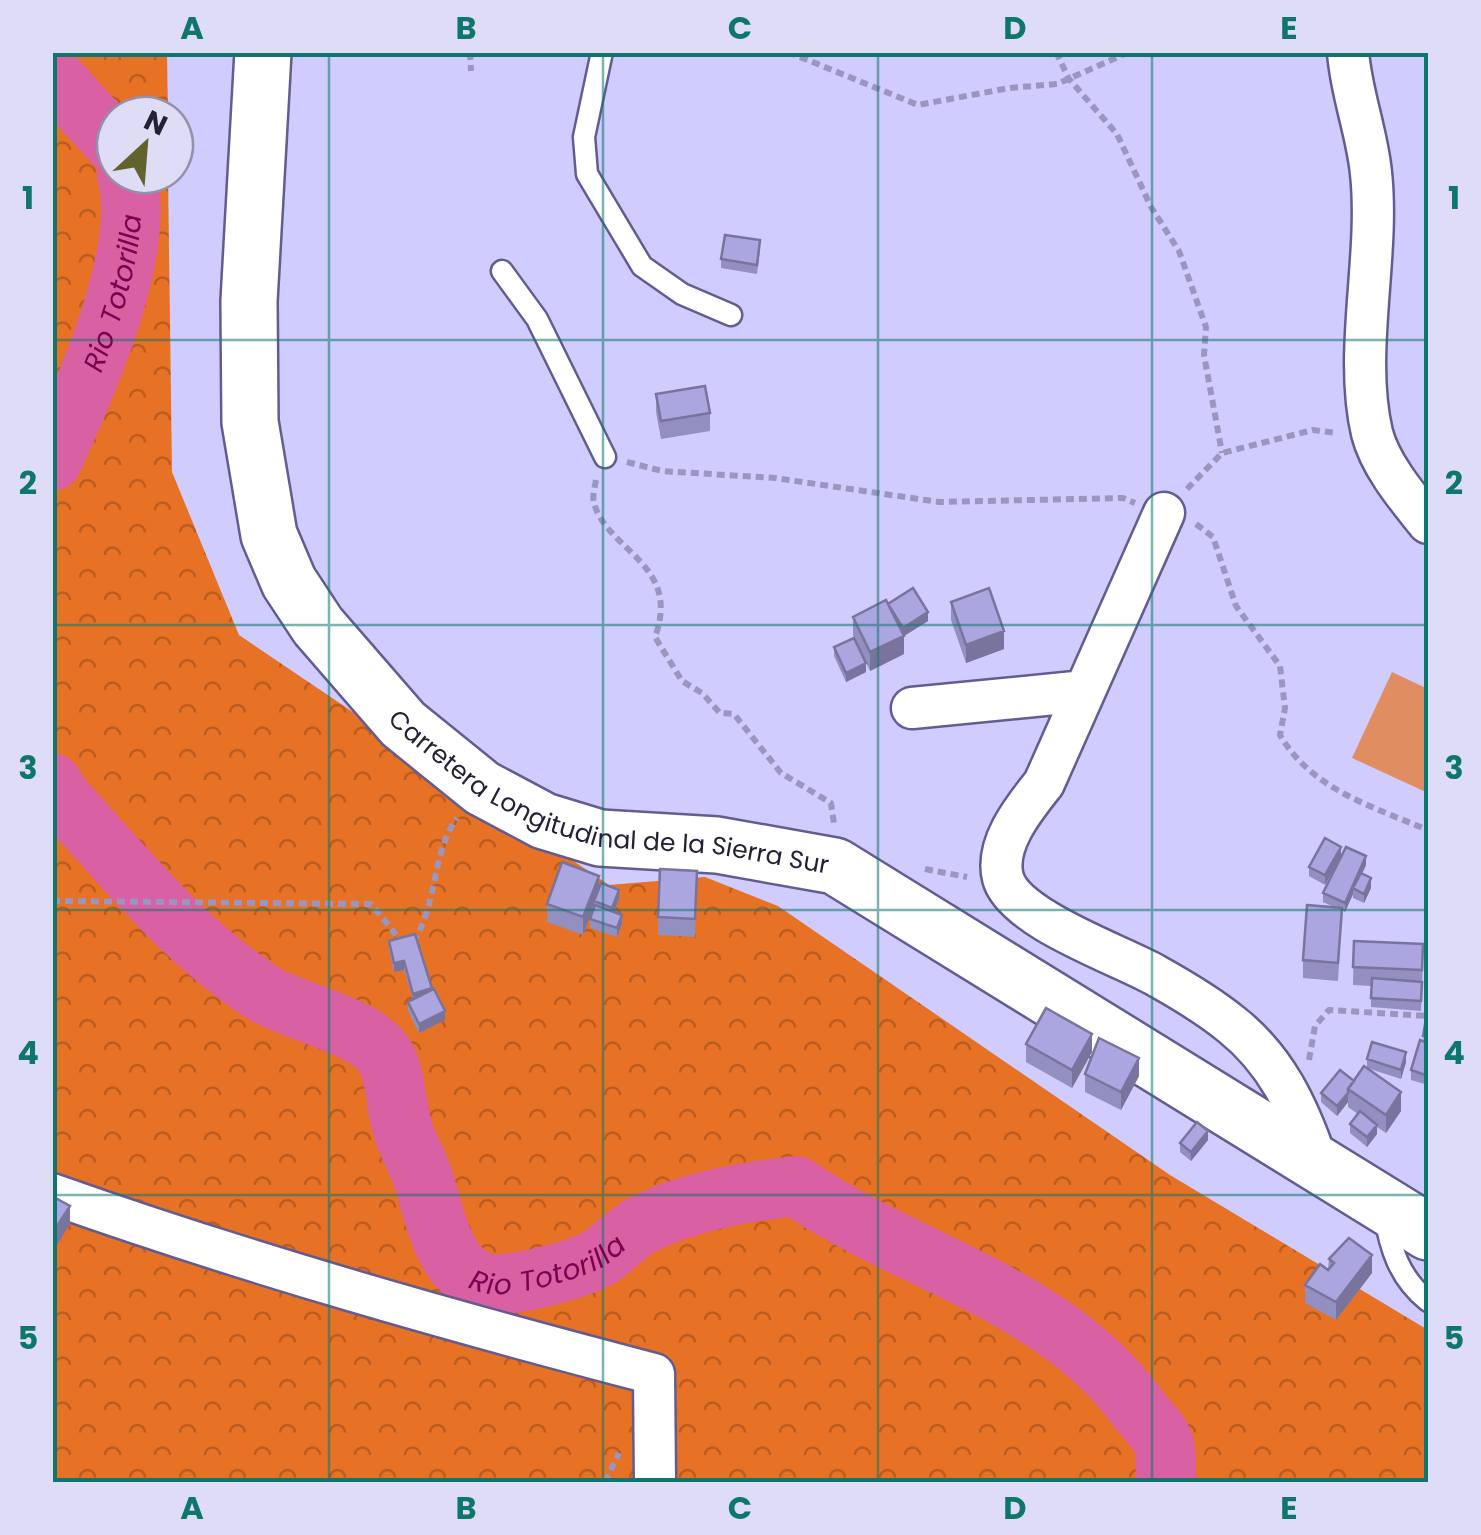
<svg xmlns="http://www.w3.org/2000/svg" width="1481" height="1535" font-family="Poppins,sans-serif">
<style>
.grass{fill:#e08d61}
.forest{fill:url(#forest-crowns)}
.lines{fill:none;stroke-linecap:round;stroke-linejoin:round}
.river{stroke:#d860a3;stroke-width:60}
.service-casing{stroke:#625c91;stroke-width:25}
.minor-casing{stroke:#625c91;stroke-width:45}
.trunk-casing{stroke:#625c91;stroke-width:60}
.path{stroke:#9a96bf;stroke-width:6;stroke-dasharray:8 5;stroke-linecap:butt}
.service{stroke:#fff;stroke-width:20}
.minor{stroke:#fff;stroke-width:40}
.trunk{stroke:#fff;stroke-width:55}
.wall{fill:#938fc1}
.shaded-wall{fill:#78749d}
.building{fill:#aba6e0;stroke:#78749d;stroke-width:2.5}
.grid{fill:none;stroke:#0f766e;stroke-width:2.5;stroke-opacity:0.55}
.labels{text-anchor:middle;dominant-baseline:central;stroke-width:9;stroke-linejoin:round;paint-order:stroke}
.street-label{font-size:25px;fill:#232137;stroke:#deddf5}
.water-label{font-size:28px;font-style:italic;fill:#76004e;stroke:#deddf5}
.neatline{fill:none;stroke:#0f766e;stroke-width:4}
.grid-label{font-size:32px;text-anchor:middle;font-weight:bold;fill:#0f766e}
</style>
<defs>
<pattern id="forest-crowns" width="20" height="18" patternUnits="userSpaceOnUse" patternTransform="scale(2.5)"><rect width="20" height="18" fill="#e77124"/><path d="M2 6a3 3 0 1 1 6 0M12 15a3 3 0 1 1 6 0" fill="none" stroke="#bb5c20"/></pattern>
</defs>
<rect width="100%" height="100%" fill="#d0ccfd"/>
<path class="grass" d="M1392 672 1428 689V793L1352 758Z"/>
<path class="forest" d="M52 53H167L168 115H115V175H168L172 472 239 635 609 885 705 877 778 906 1170 1175 1428 1330V1482H53Z"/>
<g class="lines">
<g class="river">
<path d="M52 75 115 144"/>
<path id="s1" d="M52 461C85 390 147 253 127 175"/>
<path id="s2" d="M52 783 62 799C125 867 184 942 263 993 295 1013 372 1026 387 1060 396 1079 396 1105 402 1126 406 1143 416 1158 422 1175 435 1212 442 1277 490 1284 513 1287 581 1269 600 1257 614 1248 627 1233 642 1225 688 1201 745 1192 796 1186 908 1263 1054 1293 1137 1407 1145 1418 1160 1432 1164 1444 1167 1455 1165 1471 1166 1482"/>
</g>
<defs>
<path id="service" d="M602 52 584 137 587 174 642 266 682 294 731 315
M502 271 537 319 605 457
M1384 1212C1390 1248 1399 1278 1428 1301"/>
<path id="minor" d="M1348 52C1351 93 1367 132 1371 173 1380 257 1353 352 1372 433 1380 465 1408 498 1428 523
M1164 513 1044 783C1025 807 994 844 1003 878 1014 919 1120 955 1155 975 1182 990 1209 1006 1232 1025 1276 1060 1298 1107 1316 1159
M912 708 1085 691
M52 1194C250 1264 451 1321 654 1374L655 1482"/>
<g id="trunk">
<path id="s3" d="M263 52 249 301 250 422 269 535 289 582 318 626 403 724 482 788 544 821 600 838 717 845 835 866 1428 1232"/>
</g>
</defs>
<use href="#service" class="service-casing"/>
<use href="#minor" class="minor-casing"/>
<use href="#trunk" class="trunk-casing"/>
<path class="path" d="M470 52 471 71
M788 52 918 105 1009 88 1057 84 1129 52
M1056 52 1069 79 1117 134 1151 207 1179 251 1206 327 1204 355 1222 453
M627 462 662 471 775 478 939 502 1123 498 1135 503
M596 480C595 486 592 497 594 503 607 551 682 564 655 637L682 681 702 693 720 713 734 714 781 773 831 803 834 824
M1187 489 1222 453 1313 430 1337 433
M1196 524 1213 537 1236 606 1280 666 1285 708 1280 735C1311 789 1373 807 1428 830
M925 869 967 877
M52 901 371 904 402 942
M413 942C438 905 431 854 457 818
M1309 1060 1315 1026 1329 1010 1428 1016
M605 1482 619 1453"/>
<use href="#service" class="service"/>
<use href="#minor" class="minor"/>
<use href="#trunk" class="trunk"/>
</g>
<path class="wall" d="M760 250 757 274 721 268V259Z
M656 394 710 413V431L661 439 656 412Z
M951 602 1004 649 966 663 951 620Z
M888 604 928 621 904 636V654L870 671 853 635V617Z
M834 647 866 672 846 682 834 656Z
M1341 856 1325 885 1309 876V867Z
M1366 865 1362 874 1371 888 1364 903 1353 898V894L1345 912 1342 910 1338 981 1303 978V960L1334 907 1323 902V893Z
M599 889 619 899 614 912 622 924 617 937 590 928V919L594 906 583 935 547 922V904Z
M697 889 695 937 658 935V917Z
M389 941 432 991 445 1020 419 1033 408 1011V1002L413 1000 404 970 394 972 389 950Z
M1354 941 1423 962 1421 1011 1371 1007V986L1353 985Z
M1428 1014V1085L1411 1080V1070L1423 1041Z
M1026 1044 1092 1052 1072 1088 1026 1062Z
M1367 1059 1406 1062 1401 1079 1367 1068Z
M1085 1074 1139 1076 1121 1110 1085 1092Z
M1354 1081 1401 1111 1386 1133 1377 1127V1134L1367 1147 1350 1133V1124L1358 1114 1348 1107V1102L1337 1116 1321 1102V1093Z
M1428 1108V1132V1125L1424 1122V1112Z
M1208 1140 1191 1161 1180 1152V1143Z
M1329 1259 1372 1273 1336 1320 1305 1303V1285L1328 1270Z"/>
<path class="shaded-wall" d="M928 612V621L904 636V654L870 671V652L903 636V628Z
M1004 631V649L966 663V645Z
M866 663V672L846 682V673Z
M1341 847V856L1325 885V875Z
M1366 856V865L1355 889 1353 888V894L1345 912V903Z
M599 876V894L594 901V906L583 935V917Z
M1371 878V888L1364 903V894Z
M619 890V899L612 917V908Z
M622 915V924L617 937V928Z
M404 961V970L394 972V963Z
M432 988V997L413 1003V994Z
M445 1011V1020L419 1033V1024Z
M1092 1034V1052L1072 1088V1070Z
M1406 1052V1062L1401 1079V1070Z
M1139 1058V1076L1121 1110V1092Z
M1401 1092V1111L1386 1133V1115Z
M1348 1093V1102L1337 1116V1106Z
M1377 1125V1134L1367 1147V1137Z
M1208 1131V1140L1191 1161V1152Z
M70 1206V1224L52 1253V1234Z
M1372 1255V1273L1336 1320V1302Z"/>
<path class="building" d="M725 235 760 240 757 265 721 259Z
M705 386 710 413 661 421 656 394Z
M913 588 928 612 903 628 888 604Z
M989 588 1004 631 966 645 951 602Z
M886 600 904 636 870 652 853 617Z
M854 638 866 663 846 673 834 647Z
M1325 838 1341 847 1325 875 1309 867Z
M1346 847 1366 856 1345 903 1323 893Z
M562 862 599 876 583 917 547 904Z
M660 869 697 871 695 919 658 917Z
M1361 873 1371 878 1364 894 1353 888Z
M601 883 619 890 612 908 594 901Z
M595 905 622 915 617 928 590 919Z
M1307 905 1342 908 1338 963 1303 960Z
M415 934 432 988 413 994 404 961 394 963 389 941Z
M1354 941 1423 944 1422 970 1353 967Z
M1372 978 1422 982 1421 1001 1371 998Z
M434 989 445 1011 419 1024 408 1002Z
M1046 1008 1092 1034 1072 1070 1026 1044Z
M1427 1013 1428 1014V1037L1423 1036Z
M1099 1038 1139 1058 1121 1092 1085 1074Z
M1420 1040 1428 1043V1076L1411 1070Z
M1372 1042 1406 1052 1401 1070 1367 1059Z
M1364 1066 1401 1092 1386 1115 1348 1089Z
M1340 1070 1354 1081 1348 1089V1093L1337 1106 1321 1093Z
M1360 1111 1377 1125 1367 1137 1350 1124Z
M1197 1122 1208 1131 1191 1152 1180 1143Z
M52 1196 70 1206 52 1234Z
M1349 1238 1372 1255 1336 1302 1305 1285 1320 1264 1328 1270 1334 1263 1329 1259Z"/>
<path class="grid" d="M329 52V1482M603 52V1482M878 52V1482M1152 52V1482M52 340H1428M52 625H1428M52 910H1428M52 1195H1428"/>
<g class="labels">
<g class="street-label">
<text stroke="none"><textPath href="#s3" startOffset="942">Carretera Longitudinal de la Sierra Sur</textPath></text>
</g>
<g class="water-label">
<text stroke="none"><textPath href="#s1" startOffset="180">Rio Totorilla</textPath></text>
<text stroke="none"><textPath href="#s2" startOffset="760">Rio Totorilla</textPath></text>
</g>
</g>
<rect width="1481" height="1535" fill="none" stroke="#deddf5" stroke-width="110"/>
<g transform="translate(145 145) rotate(26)"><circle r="48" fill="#deddf5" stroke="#9392a9" stroke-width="2.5"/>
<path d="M0-8L18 38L0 25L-18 38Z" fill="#62622e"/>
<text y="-15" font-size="28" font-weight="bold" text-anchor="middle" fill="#232137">N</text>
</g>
<rect x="55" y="55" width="1371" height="1425" class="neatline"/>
<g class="grid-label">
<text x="192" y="39">A</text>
<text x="466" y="39">B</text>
<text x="740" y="39">C</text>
<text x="1015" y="39">D</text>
<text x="1289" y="39">E</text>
<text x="28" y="209">1</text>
<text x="1454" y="209">1</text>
<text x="28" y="494">2</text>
<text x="1454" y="494">2</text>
<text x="28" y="779">3</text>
<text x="1454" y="779">3</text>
<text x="28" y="1064">4</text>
<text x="1454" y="1064">4</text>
<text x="28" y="1349">5</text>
<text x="1454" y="1349">5</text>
<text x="192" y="1519">A</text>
<text x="466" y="1519">B</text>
<text x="740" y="1519">C</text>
<text x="1015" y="1519">D</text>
<text x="1289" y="1519">E</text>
</g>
</svg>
